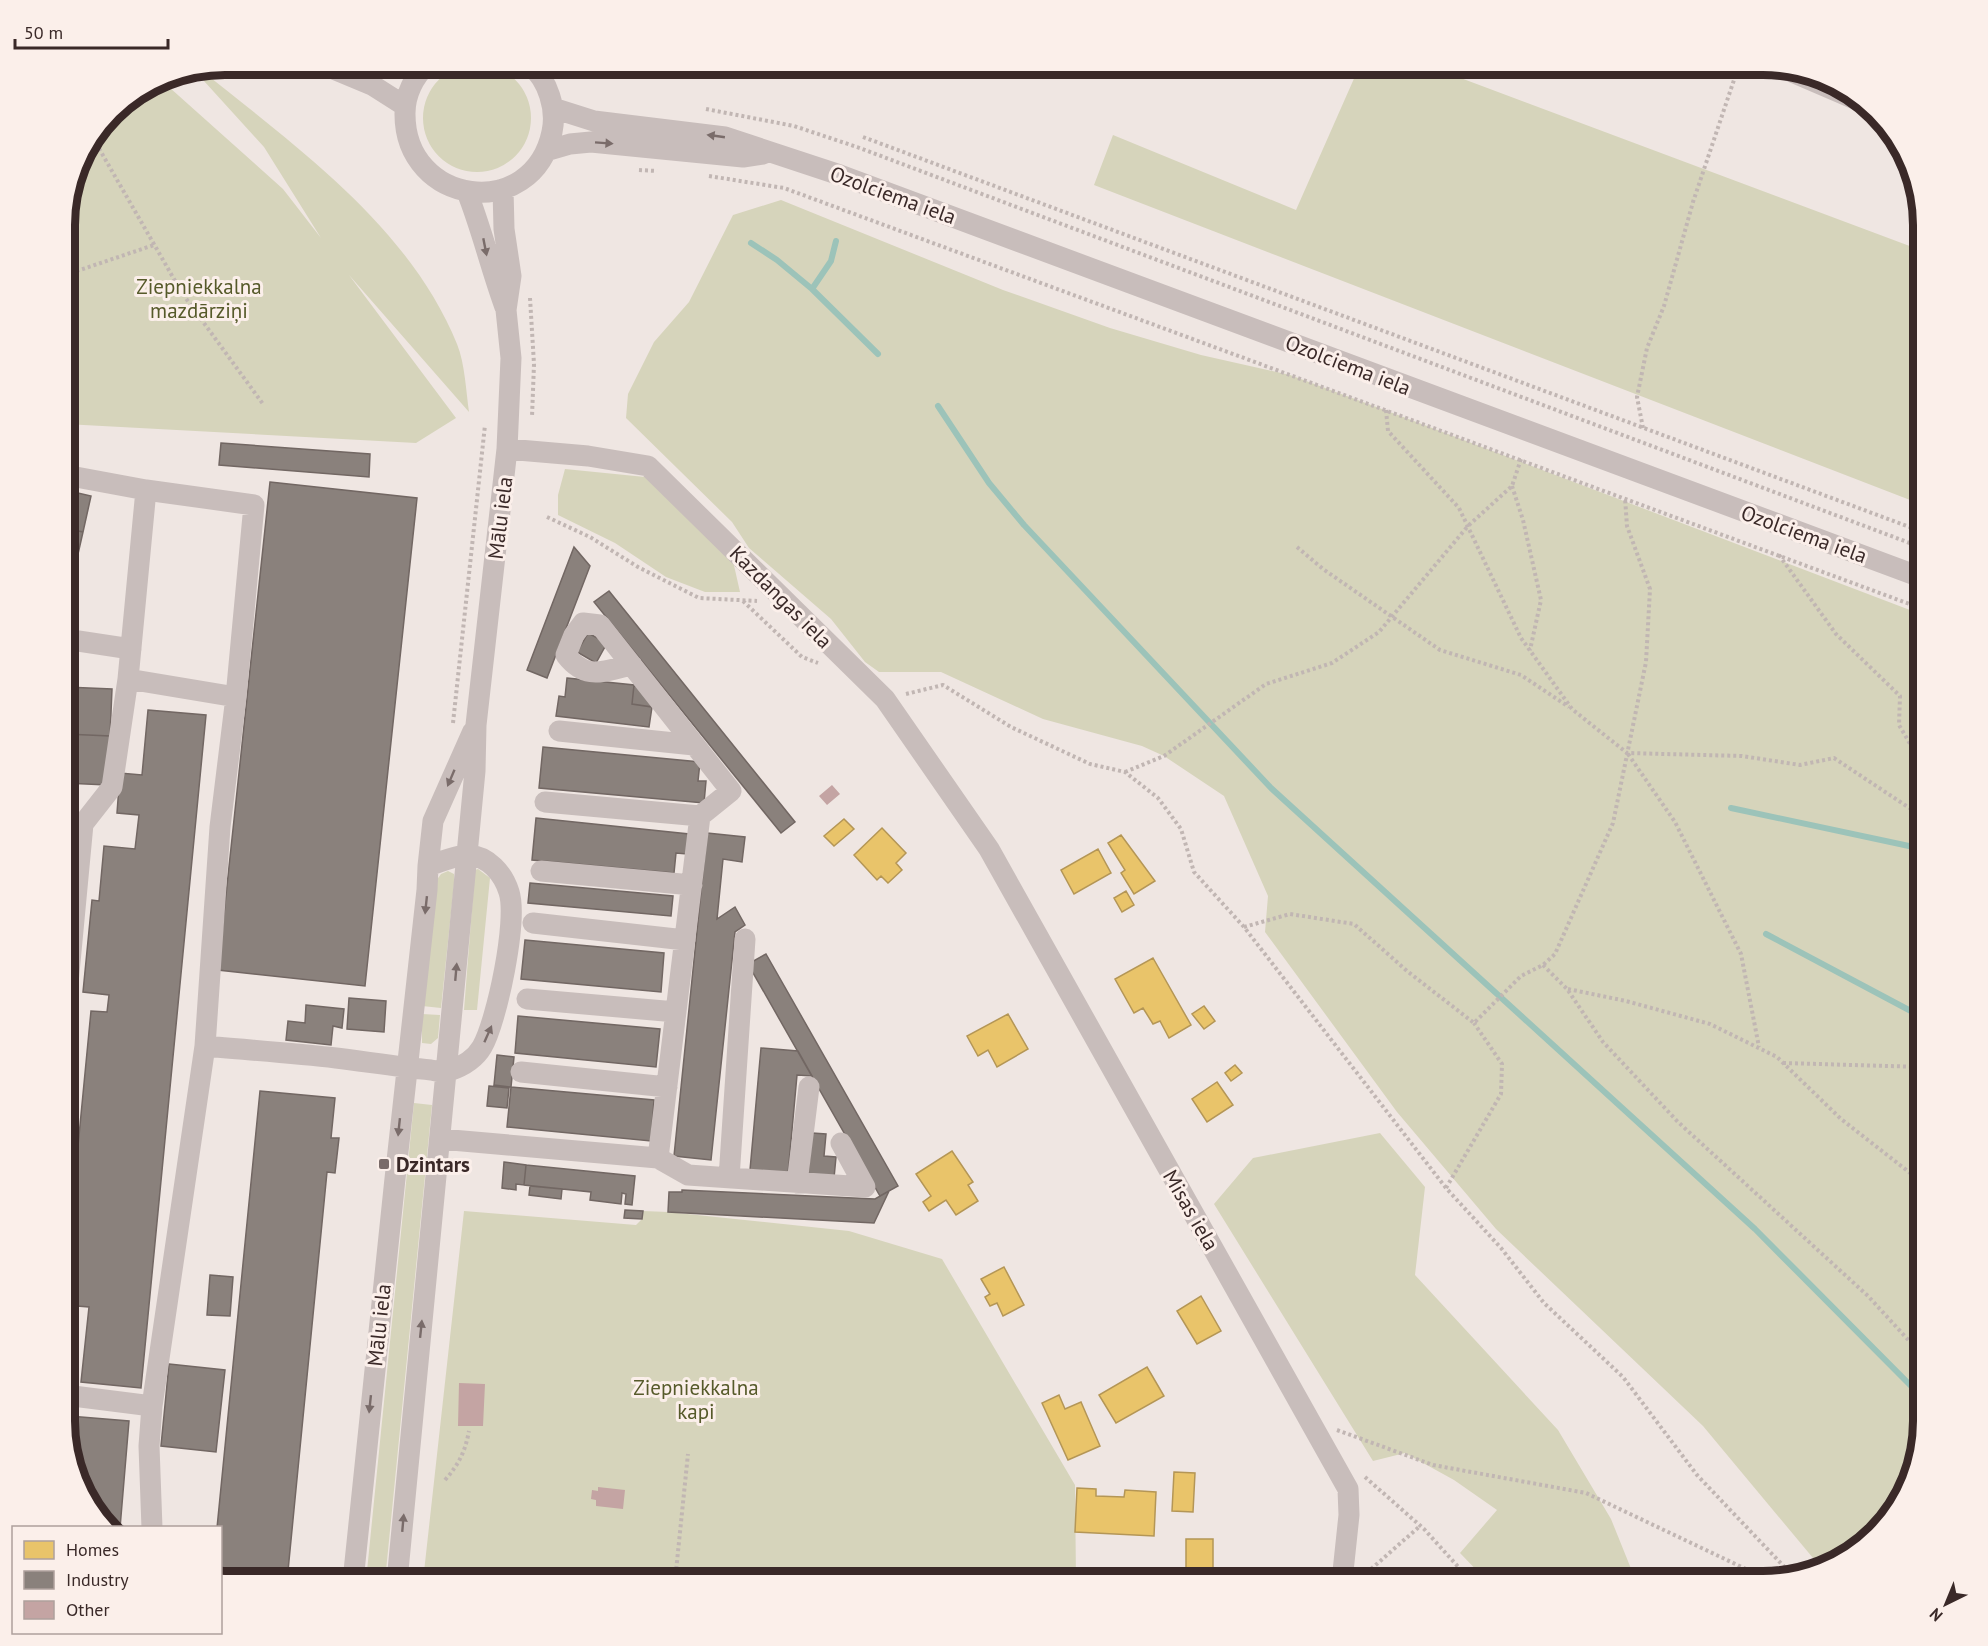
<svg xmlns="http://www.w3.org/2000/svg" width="1988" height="1646" font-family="'PT Sans',sans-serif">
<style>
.green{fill:#d6d4bb}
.homes{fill:#e9c46a;stroke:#b49656;stroke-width:1.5}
.industry{fill:#8a817c;stroke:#726763;stroke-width:1.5}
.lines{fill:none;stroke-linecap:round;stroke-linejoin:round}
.stream{stroke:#9cc3b9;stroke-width:6}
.building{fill:#c4a4a3}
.path{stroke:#c1b6b3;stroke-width:4;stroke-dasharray:3 3;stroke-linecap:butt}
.minor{stroke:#c8bdbb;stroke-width:21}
.oneway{fill:#7a6c6a}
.poi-dot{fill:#796b69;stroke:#fbefea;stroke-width:2}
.labels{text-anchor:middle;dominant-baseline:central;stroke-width:6;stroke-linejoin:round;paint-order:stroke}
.street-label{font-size:21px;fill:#3a2928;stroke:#fbefea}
.park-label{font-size:21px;fill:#565a2a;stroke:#fbefea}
.poi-label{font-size:21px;font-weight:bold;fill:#3a2928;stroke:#fbefea;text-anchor:start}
.rim{fill:none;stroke:#3a2928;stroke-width:8}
</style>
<rect width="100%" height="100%" fill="#efe6e2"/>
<path class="green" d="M423 118a54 54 0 1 1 108 0a54 54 0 1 1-108 0Z
M1360 65H1426L1923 251V505L1094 185 1113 135 1296 210Z
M200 69C296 147 409 226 457 344 465 364 466 391 469 412L349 275 456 418 416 443 65 424V214L81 154 119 104 160 79 283 189 321 238 264 147 194 70Z
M781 200 1003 290 1110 328 1201 355 1290 375 1398 415 1923 615V1422L1911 1482 1884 1527 1823 1570 1703 1426 1496 1229 1397 1112 1265 932 1268 896 1224 796 1164 756 1142 746 1043 719 941 672H879L865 662 831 619 749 548 732 522 626 418 628 394 654 342 689 302 733 215Z
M565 469 645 477 733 561 740 592H705L666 577 615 543 558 515V495Z
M478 869 490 878 477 1010H464L475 870Z
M448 871 454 874V884L441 1008 422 1006 436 881 441 874Z
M422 1014 440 1015 438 1038 431 1044 422 1043Z
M414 1103 432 1105 385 1581H366Z
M1380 1133 1425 1187 1415 1275 1558 1430 1611 1519 1636 1581H1487L1460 1553 1497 1510 1454 1480 1405 1453 1373 1461 1214 1204 1253 1158Z
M464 1211 636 1225 642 1219 643 1211 668 1212 849 1231 942 1259 1075 1485 1076 1581H423Z"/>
<path class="homes" d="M844 819 854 829 834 846 824 836Z
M882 828 906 853 896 863 902 870 888 883 881 876 877 880 854 855Z
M1121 835 1155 881 1134 894 1121 873 1125 870 1108 843Z
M1098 849 1111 873 1074 894 1061 870Z
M1126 891 1134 905 1122 912 1114 898Z
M1153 958 1191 1025 1169 1038 1160 1021 1153 1024 1143 1008 1134 1013 1115 979Z
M1204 1006 1215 1021 1204 1029 1192 1014Z
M1008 1014 1028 1049 997 1067 988 1050 978 1056 967 1036Z
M1235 1065 1242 1073 1231 1081 1225 1073Z
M1217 1082 1233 1105 1207 1122 1192 1099Z
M952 1151 973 1182 968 1185 978 1201 956 1215 946 1200 929 1211 923 1202 931 1196 916 1174Z
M1004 1267 1024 1305 1003 1316 997 1303 990 1306 985 1297 990 1294 981 1279Z
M1201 1296 1221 1331 1197 1344 1177 1311Z
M1147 1367 1164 1396 1116 1423 1099 1395Z
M1059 1395 1065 1409 1081 1402 1100 1446 1068 1460 1042 1403Z
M1174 1472 1195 1473 1193 1512 1172 1511Z
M1077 1488 1096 1489V1496L1124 1497 1125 1490 1156 1492 1154 1536 1075 1532Z
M1186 1539H1213V1575H1219V1581H1179V1568H1186Z"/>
<path class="industry" d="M221 443 370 454 369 477 219 465Z
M270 482 417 498 365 986 218 970Z
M65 490 91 496 83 532 65 528Z
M65 528 83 532 65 611Z
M574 547 590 566 547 678 527 670Z
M609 591 795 822 781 833 594 602Z
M588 633 607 643 596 663 577 652Z
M567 678 634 685 632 704 652 707 649 727 556 716 559 696 565 697Z
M634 685 648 695 652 707 632 704Z
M65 687 112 689 110 736 65 734Z
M148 710 206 715 141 1388 81 1382 89 1307 65 1305V1281L91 1011 107 1012 109 995 83 992 92 900 99 901 104 846 135 849 139 815 117 813 120 773 142 775Z
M65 734 110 736 107 785 65 783Z
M543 747 700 762 698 781H706L704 803 539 788Z
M536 818 689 834 687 854 676 853 674 873 532 860Z
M707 833 745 837 742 862 723 859 717 919 735 907 745 925 735 932 711 1160 674 1156Z
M530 883 673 896 671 916 528 903Z
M525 940 664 953 661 992 521 979Z
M766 954 898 1186 880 1196 748 964Z
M349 998 386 1001 384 1032 347 1029Z
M306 1005 344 1009 342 1028 333 1026 331 1045 286 1040 288 1021 305 1023Z
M518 1016 660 1029 656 1067 515 1053Z
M761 1048 798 1051 812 1076 797 1075 788 1174 750 1170Z
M497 1055 514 1057 511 1087 494 1085Z
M489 1086 509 1088 507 1108 487 1106Z
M511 1087 654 1100 651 1141 507 1127Z
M260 1091 335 1098 331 1138H339L335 1173 327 1172 287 1581H220V1528H217Z
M812 1133 826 1134 824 1156 836 1157 834 1178 808 1175Z
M504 1162 526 1165 524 1185 516 1184V1190L502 1188Z
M526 1165 635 1176 632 1205 625 1204 626 1194 622 1193 621 1204 590 1200 591 1192 524 1185Z
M530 1186 562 1189 561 1199 529 1195Z
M682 1190 875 1199 889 1191 874 1223 668 1212 669 1192H682Z
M625 1210 643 1211 642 1219 624 1218Z
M210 1275 233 1277 230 1316 207 1315Z
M169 1364 225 1370 216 1452 161 1446Z
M69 1416 129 1421 120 1528H108L81 1492 67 1439Z
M288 1572 322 1576V1581H287Z"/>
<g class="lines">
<path class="stream" d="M836 241 831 261 812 289 878 354
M751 243 777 260 812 289
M938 406 989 483 1024 525 1271 788 1755 1229 1923 1398
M1731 808 1923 849
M1766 934 1922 1017"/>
</g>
<path class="building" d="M832 785 840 794 827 805 819 796Z
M459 1383 485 1384 483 1426H458Z
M598 1487 625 1490 623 1509 596 1506V1500L591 1499 592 1490 598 1491Z"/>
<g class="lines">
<path class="path" d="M706 109 794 126 857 147 1923 548
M863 137 1923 532
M93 138 182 293 263 404
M639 170 657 171
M709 176 784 188 1923 609
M65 275 154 245
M530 298 534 364 532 417
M1386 410 1388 431 1459 508 1521 638 1572 709 1627 753 1742 756 1800 765 1834 758 1923 817
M1643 428 1637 397 1647 348 1664 306 1693 202 1739 65
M1512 486 1523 520 1541 600 1530 650
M547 517 590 537 638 567 699 598 757 601
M1297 547 1323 569 1440 650 1521 675 1569 707
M1779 555 1836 634 1900 696 1899 725 1923 766
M743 601 802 657 818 663
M906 694 943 685 1011 727 1090 764 1125 772 1158 798 1181 829 1194 872 1244 927 1446 1188 1501 1248 1544 1303 1623 1377 1697 1475 1793 1576
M453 723 485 425
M1628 754 1675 822 1741 954 1759 1047
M1125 772 1164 756 1266 684 1332 663 1379 632 1468 526 1512 486 1521 459
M1244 927 1290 914 1354 924 1407 971 1474 1023 1521 976 1543 965 1555 954 1613 823 1646 662 1650 589 1627 526 1625 498
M1543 965 1567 989 1603 1042 1678 1122 1868 1296 1923 1356
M1568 989 1626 1001 1710 1024 1777 1057 1841 1119 1923 1183
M1783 1063 1923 1067
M1446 1188 1501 1094 1502 1064 1474 1023
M1337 1430 1433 1465 1586 1493 1769 1580
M1365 1477 1424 1529 1471 1581
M445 1480C459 1464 465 1452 469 1431
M1362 1577 1420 1526
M675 1581 688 1454"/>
<path class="minor" d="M324 65 372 85 405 106
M383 65 422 69
M427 65C414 76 405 95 405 113 404 206 533 223 552 132 557 109 548 80 530 65
M1783 68 1869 105
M553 108 594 121 725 137 840 175 1923 578
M546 151 570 144 591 142 743 157 763 154
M467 192C482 230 491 269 505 307
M507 449 588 456 648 466 885 699 989 849 1348 1489 1349 1515 1342 1581
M65 475 146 490
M65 639 131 649
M128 679 146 490 254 505 236 697
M559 731 694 745
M545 802 700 816
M428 866 433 821 473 731
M541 871 692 885
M533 923 685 940
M527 999 676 1012
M205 1046C248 1050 293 1053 336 1058 368 1062 399 1067 431 1070 437 1071 444 1073 449 1071 461 1067 475 1059 482 1047 497 1021 518 920 509 892 503 873 488 856 468 855 456 855 440 862 428 866L427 890C401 1120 376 1351 353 1581
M521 1072 667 1087
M440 1139 658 1158 700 816 731 791 600 625 583 623 574 635 566 655C586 681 603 671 632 665
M658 1158 688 1175 865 1187 841 1143
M729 1178 745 939
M797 1183 809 1087
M65 1395 152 1406 205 1046 220 827 236 697 128 679 112 787 83 824 65 1015
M152 1406 149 1446 152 1528
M397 1581 475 771 476 725 507 449 511 358 506 310 511 276 504 229 503 189"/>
</g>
<defs><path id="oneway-solid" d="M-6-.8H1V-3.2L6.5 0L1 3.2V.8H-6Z" transform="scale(1.5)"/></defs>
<g class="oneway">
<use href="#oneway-solid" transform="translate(716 136) rotate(-172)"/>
<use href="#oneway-solid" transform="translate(604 143) rotate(4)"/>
<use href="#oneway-solid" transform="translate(485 247) rotate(79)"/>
<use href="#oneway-solid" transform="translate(451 778) rotate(113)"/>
<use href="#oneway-solid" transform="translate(426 905) rotate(96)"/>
<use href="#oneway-solid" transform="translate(456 972) rotate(-85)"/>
<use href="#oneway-solid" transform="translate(488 1034) rotate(-66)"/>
<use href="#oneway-solid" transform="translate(399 1127) rotate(96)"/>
<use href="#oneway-solid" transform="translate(421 1329) rotate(-84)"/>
<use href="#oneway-solid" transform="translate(370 1404) rotate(96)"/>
<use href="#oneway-solid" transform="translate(403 1523) rotate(-85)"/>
</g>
<rect class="poi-dot" x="378" y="1158" width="12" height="12" rx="3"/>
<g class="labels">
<g class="street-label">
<text transform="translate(893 195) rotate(20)">Ozolciema iela</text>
<text transform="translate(1348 365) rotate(21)">Ozolciema iela</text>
<text transform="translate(500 518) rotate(-83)">Mālu iela</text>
<text transform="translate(1804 534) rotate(20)">Ozolciema iela</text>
<text transform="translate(781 597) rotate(45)">Kazdangas iela</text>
<text transform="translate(1191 1210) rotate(60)">Misas iela</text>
<text transform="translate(379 1325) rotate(-84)">Mālu iela</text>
</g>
<g class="park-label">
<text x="199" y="286">Ziepniekkalna<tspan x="199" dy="24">mazdārziņi</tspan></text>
<text x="696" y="1387">Ziepniekkalna<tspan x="696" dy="24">kapi</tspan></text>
</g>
<g class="poi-label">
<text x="396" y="1164">Dzintars</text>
</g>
</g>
<path d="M0 0H1988V1646H0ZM225 75H1763A150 150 0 0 1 1913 225V1421A150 150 0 0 1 1763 1571H225A150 150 0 0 1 75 1421V225A150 150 0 0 1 225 75Z" fill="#fbefea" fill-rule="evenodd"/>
<path class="rim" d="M225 75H1763A150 150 0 0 1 1913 225V1421A150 150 0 0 1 1763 1571H225A150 150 0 0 1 75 1421V225A150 150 0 0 1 225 75Z"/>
<rect x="12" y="1526" width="210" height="108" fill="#fbefea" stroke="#aea09c" stroke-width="1.5"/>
<rect x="24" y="1541" width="30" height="18" fill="#e9c46a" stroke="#aea09c" stroke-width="1.5"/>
<text x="66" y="1556" font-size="18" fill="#3a2928">Homes</text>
<rect x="24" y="1571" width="30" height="18" fill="#8a817c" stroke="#aea09c" stroke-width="1.5"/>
<text x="66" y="1586" font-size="18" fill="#3a2928">Industry</text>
<rect x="24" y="1601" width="30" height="18" fill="#c4a4a3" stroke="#aea09c" stroke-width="1.5"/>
<text x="66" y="1616" font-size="18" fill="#3a2928">Other</text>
<g transform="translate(1946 1604) rotate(223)" stroke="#fbefea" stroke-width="4.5" paint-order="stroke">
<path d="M0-4.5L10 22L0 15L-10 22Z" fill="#3a2928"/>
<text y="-9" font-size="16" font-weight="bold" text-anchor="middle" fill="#3a2928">N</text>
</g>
<path d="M15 39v9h153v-9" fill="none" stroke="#3a2928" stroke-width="3"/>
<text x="24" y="39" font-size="18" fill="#3a2928" stroke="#fbefea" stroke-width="4.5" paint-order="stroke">50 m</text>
</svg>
